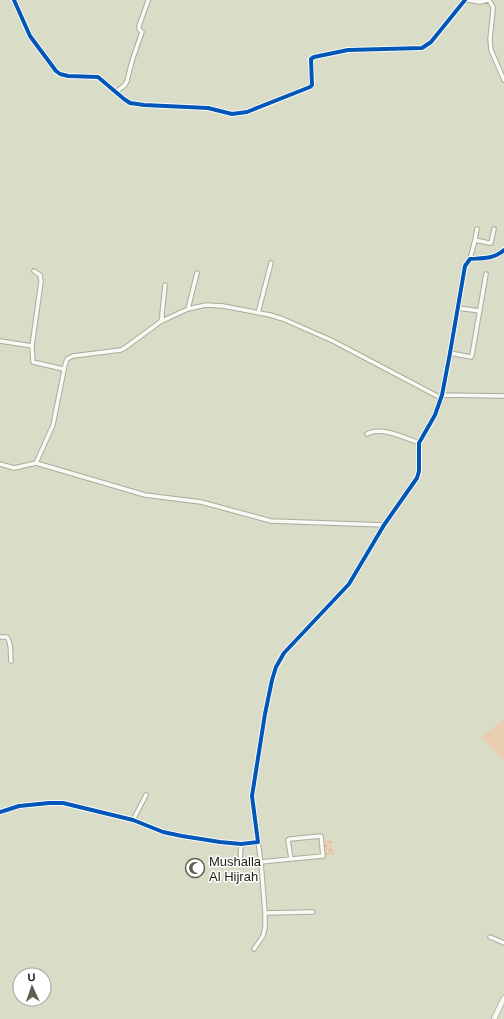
<svg xmlns="http://www.w3.org/2000/svg" width="504" height="1019" font-family="Arial,sans-serif">
<style>
.green{fill:#eaceb2}
.garden{fill:url(#garden-dots)}
.lines{fill:none;stroke-linecap:round;stroke-linejoin:round}
.minor-casing{stroke:#aaac9b;stroke-width:5.5}
.tertiary-casing{stroke:#aaac9b;stroke-width:6}
.minor{stroke:#f9faf6;stroke-width:3.5}
.tertiary{stroke:#f9faf6;stroke-width:4.5}
.cycleway-casing{stroke:#fff;stroke-width:6}
.cycleway{stroke:#0057b8;stroke-width:4}
.labels{text-anchor:middle;dominant-baseline:central;stroke-width:3;stroke-linejoin:round;paint-order:stroke}
.poi-label{font-size:13px;fill:#1b1d0e;stroke:#fff;text-anchor:start}
</style>
<defs>
<pattern id="garden-dots" width="8" height="8" patternUnits="userSpaceOnUse"><rect width="8" height="8" fill="#eaceb2"/><path d="M2 2h.1M6 6h.1" fill="none" stroke="#c8b098" stroke-width="1.8" stroke-linecap="round"/></pattern>
</defs>
<rect width="100%" height="100%" fill="#d9dcc6"/>
<path class="green" d="M504 719V761L481 737Z"/>
<path class="garden" d="M324 840H332L334 854 326 855Z"/>
<g class="lines">
<defs>
<path id="minor" d="M14 0 30 36 56 71 60 74 68 76 98 77 124 99 130 103 144 105 208 108 232 114 247 112 310 87 312 85 311 59 314 57 348 50 422 48 431 42 465 0
M468 0 480 2 488 0
M489 0 493 7V10L490 39 491 50 504 80
M116 92 125 85 127 81 132 61 142 32 139 29V26L148 1
M475 240 489 243H491L494 229
M470 259 475 240 477 229
M458 308 480 311
M188 309 197 273
M258 313 271 263
M161 321 162 318V314L165 285
M0 341 32 346 33 362 63 369
M32 346 41 282 40 275 34 271
M450 353 471 357 472 355 486 274
M442 395 504 396
M367 434C382 426 405 438 419 443
M36 463 145 495 201 502 271 521 384 525
M0 464 14 468 36 463 53 425 65 365 67 359 73 356 121 350 126 347 160 322 179 313 188 309 206 305 223 306 270 315 283 319 333 341 441 398
M0 637H7C12 644 10 653 11 661
M0 812 19 806 49 803H63L133 820 163 832 182 836 220 842 241 844 258 842 252 796 265 714 272 680 276 667 284 653 349 584 384 525 417 478 419 471V443L435 415 442 395 450 353 465 266 470 259C483 258 494 259 504 250
M133 820 146 795
M240 861 241 844
M261 862 291 859 288 840 290 839 321 836 323 856 291 859
M265 913 313 912
M490 937 504 943
M254 949 263 936 265 928V913L261 862 258 842"/>
<path id="tertiary" d="M494 1019 504 998"/>
</defs>
<use href="#minor" class="minor-casing"/>
<use href="#tertiary" class="tertiary-casing"/>
<use href="#minor" class="minor"/>
<use href="#tertiary" class="tertiary"/>
<defs>
<path id="cycleway" d="M14 0 30 36 56 71 60 74 68 76 98 77 124 99 130 103 144 105 208 108 232 114 247 112 310 87 312 85 311 59 314 57 348 50 422 48 431 42 465 0
M0 812 19 806 49 803H63L133 820 163 832 182 836 220 842 241 844 258 842 252 796 265 714 272 680 276 667 284 653 349 584 384 525 417 478 419 471V443L435 415 442 395 450 353 465 266 470 259C483 258 494 259 504 250"/>
</defs>
<use href="#cycleway" class="cycleway-casing"/>
<use href="#cycleway" class="cycleway"/>
</g>
<defs>
<symbol id="mosque-ring" viewBox="-11 -11 22 22"><circle r="9.5" fill="#fff" stroke="#5e604e" stroke-width="1.5"/><path d="M3.5-4.9A6 6 0 1 0 3.5 4.9A5 5 0 1 1 3.5-4.9Z" fill="#5e604e"/></symbol>
</defs>
<g fill-rule="evenodd">
<use href="#mosque-ring" x="184" y="857" width="22" height="22"/>
</g>
<g class="labels">
<g class="poi-label">
<text x="209" y="861">Mushalla<tspan x="209" dy="15">Al Hijrah</tspan></text>
</g>
</g>
<g transform="translate(32 987) rotate(357)"><circle r="19" fill="#ffffff" stroke="#a4a59f"/>
<path d="M0-3L7 15L0 10L-7 15Z" fill="#5e604e"/>
<text y="-6" font-size="11" font-weight="bold" text-anchor="middle" fill="#1b1d0e">U</text>
</g>
</svg>
